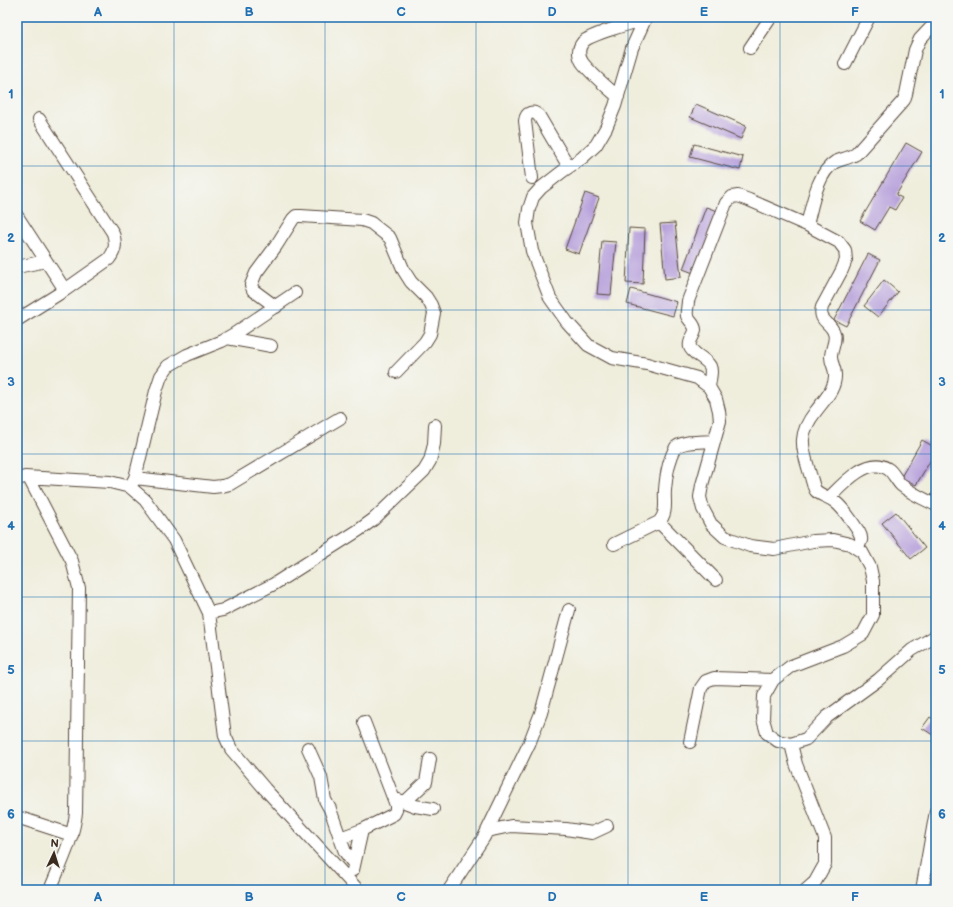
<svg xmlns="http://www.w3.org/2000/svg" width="953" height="907" font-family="'Balsamiq Sans',sans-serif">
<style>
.building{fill:#b49cda}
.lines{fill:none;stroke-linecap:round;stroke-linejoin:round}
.minor-casing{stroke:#56473a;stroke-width:14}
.minor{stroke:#fff;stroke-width:12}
.grid{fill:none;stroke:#1f6fb2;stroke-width:1;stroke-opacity:0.55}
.neatline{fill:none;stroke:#1f6fb2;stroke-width:1.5}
.grid-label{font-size:13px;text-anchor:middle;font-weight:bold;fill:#1f6fb2}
</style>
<rect width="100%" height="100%" fill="#f6f6f2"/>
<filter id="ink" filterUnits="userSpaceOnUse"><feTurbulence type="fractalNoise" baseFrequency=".025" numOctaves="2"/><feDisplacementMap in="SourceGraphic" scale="8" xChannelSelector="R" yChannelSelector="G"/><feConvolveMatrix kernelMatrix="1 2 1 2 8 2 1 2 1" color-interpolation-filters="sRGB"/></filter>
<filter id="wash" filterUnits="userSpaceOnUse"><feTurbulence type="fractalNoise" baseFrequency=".012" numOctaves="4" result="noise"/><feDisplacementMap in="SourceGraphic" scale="16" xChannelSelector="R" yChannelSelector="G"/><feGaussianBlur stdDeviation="0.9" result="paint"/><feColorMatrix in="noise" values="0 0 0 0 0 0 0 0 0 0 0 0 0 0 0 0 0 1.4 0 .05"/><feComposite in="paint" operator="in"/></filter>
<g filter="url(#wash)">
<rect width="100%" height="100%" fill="#efeddb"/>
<g id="blocks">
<path class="building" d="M696 104 746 126 741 139 690 117Z
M906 143 922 152 896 195 902 198 895 210 889 207 875 230 860 221Z
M694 144 743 157 740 170 690 157Z
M585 193 599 198 579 254 565 249Z
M706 207 720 212 696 274 683 269Z
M675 223 681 277 665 279 660 224Z
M629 228 645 229 643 284 626 283Z
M602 241 616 242 611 295 597 294Z
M868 254 880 260 846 326 834 320Z
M884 280 898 292 878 317 864 306Z
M631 289 677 302 673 316 627 304Z
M922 440 936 448V451L916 485 901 477Z
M936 486V498L931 496Z
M896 512 925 548 911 559 882 523Z
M930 717 936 721V737L922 728Z"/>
</g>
</g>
<g filter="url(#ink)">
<use href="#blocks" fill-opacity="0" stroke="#56473a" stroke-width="1"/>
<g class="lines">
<defs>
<path id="minor" d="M646 17 632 48 615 106 606 128 596 145 582 158 563 171 541 188 533 197 529 209 527 223 532 251 550 298 567 322 588 345 612 358 647 364 697 378 709 387 716 399 719 411 720 421 702 485 700 497 703 509 711 524 725 537 750 546 774 549 813 541 833 540 850 544 862 552 870 567 873 581V615L863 634 843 646 791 666 773 680 764 696 763 719 767 733 778 741 791 744 806 739 827 717 878 680 912 650 936 636
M750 48 771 17
M845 64 869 17
M618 97C608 88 589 72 582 62 578 55 578 48 583 42 589 35 634 22 644 20
M532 178 525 121C526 112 533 110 539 116L569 167
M17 216 65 290
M807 225C812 206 817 173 835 162 842 159 849 158 856 154L904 100 906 94 915 50 920 39 936 22
M17 267 46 261
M276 307 253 290 251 285 256 273 276 246 293 219 296 216H301L362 220 371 223 390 238 404 271 411 282 426 297 431 305 434 313 430 334 425 342 396 372
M17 320 65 290 109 259C116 250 116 243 113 233L39 119
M227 338 271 346
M709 387C712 366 714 366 696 354 694 352 691 350 690 347 688 341 695 335 695 330 695 324 689 321 687 316 686 312 688 305 688 301L726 203 732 197 738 196 749 200 807 225 839 242 845 250 846 260 842 270 822 307C818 322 831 322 834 333 837 340 831 349 831 357 831 363 835 368 835 374 836 389 824 400 816 411 797 435 802 447 810 474 812 479 813 487 816 491 822 496 829 497 834 501 845 509 852 522 859 532 863 539 861 542 857 548
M29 478 72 561 79 588 76 813C73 840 60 865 50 890
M135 478 213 487 222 486 230 484 340 418
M17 479 25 477 110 482 130 487 145 500 174 540 209 613 225 736 231 749 265 789 358 890
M130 487 135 478 156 391 161 376 168 366 187 355 222 341 234 334 295 293
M829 498C841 486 868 455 888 469 893 472 896 480 901 485 912 494 924 499 936 505
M659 522 716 580
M614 544 659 522C668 512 664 502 665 490 666 476 669 459 676 447 686 440 702 442 714 441
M209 613 223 610 274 584 359 530 374 519 424 471 430 461 434 444 435 425
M690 742 701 688 706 681 714 678 773 680
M791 744 796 764 825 838V864L815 882 806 890
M308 748 321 777 325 800 330 809 345 852 354 864
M399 800 415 806 433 809
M405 802 426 782 430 759
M17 817 72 835
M487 831 511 826 566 829 592 833 607 826
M340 838 362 830 394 814 396 810V805L364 722
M353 870 362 830
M449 890 484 837 529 744 541 713 569 610
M922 890 936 811"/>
</defs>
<use href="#minor" class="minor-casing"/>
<use href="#minor" class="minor"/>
</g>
</g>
<path class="grid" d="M174 17V890M325 17V890M476 17V890M628 17V890M780 17V890M17 166H936M17 310H936M17 454H936M17 597H936M17 741H936"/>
<rect width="953" height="907" fill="none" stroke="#f6f6f2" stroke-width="44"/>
<g transform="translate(54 853) rotate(4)" stroke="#f6f6f2" stroke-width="3" paint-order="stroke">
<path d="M0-3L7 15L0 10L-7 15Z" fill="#3b2a1e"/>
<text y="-6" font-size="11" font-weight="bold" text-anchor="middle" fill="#3b2a1e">N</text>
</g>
<rect x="22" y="22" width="909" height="863" class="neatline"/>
<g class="grid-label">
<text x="98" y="16">A</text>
<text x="249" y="16">B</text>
<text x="401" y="16">C</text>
<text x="552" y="16">D</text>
<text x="704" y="16">E</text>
<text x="855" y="16">F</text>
<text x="11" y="98">1</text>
<text x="942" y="98">1</text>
<text x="11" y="242">2</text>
<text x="942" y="242">2</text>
<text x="11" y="386">3</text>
<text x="942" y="386">3</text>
<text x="11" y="530">4</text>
<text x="942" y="530">4</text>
<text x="11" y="674">5</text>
<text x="942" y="674">5</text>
<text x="11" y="818">6</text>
<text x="942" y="818">6</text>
<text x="98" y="901">A</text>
<text x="249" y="901">B</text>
<text x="401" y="901">C</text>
<text x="552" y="901">D</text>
<text x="704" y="901">E</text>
<text x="855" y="901">F</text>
</g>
</svg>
